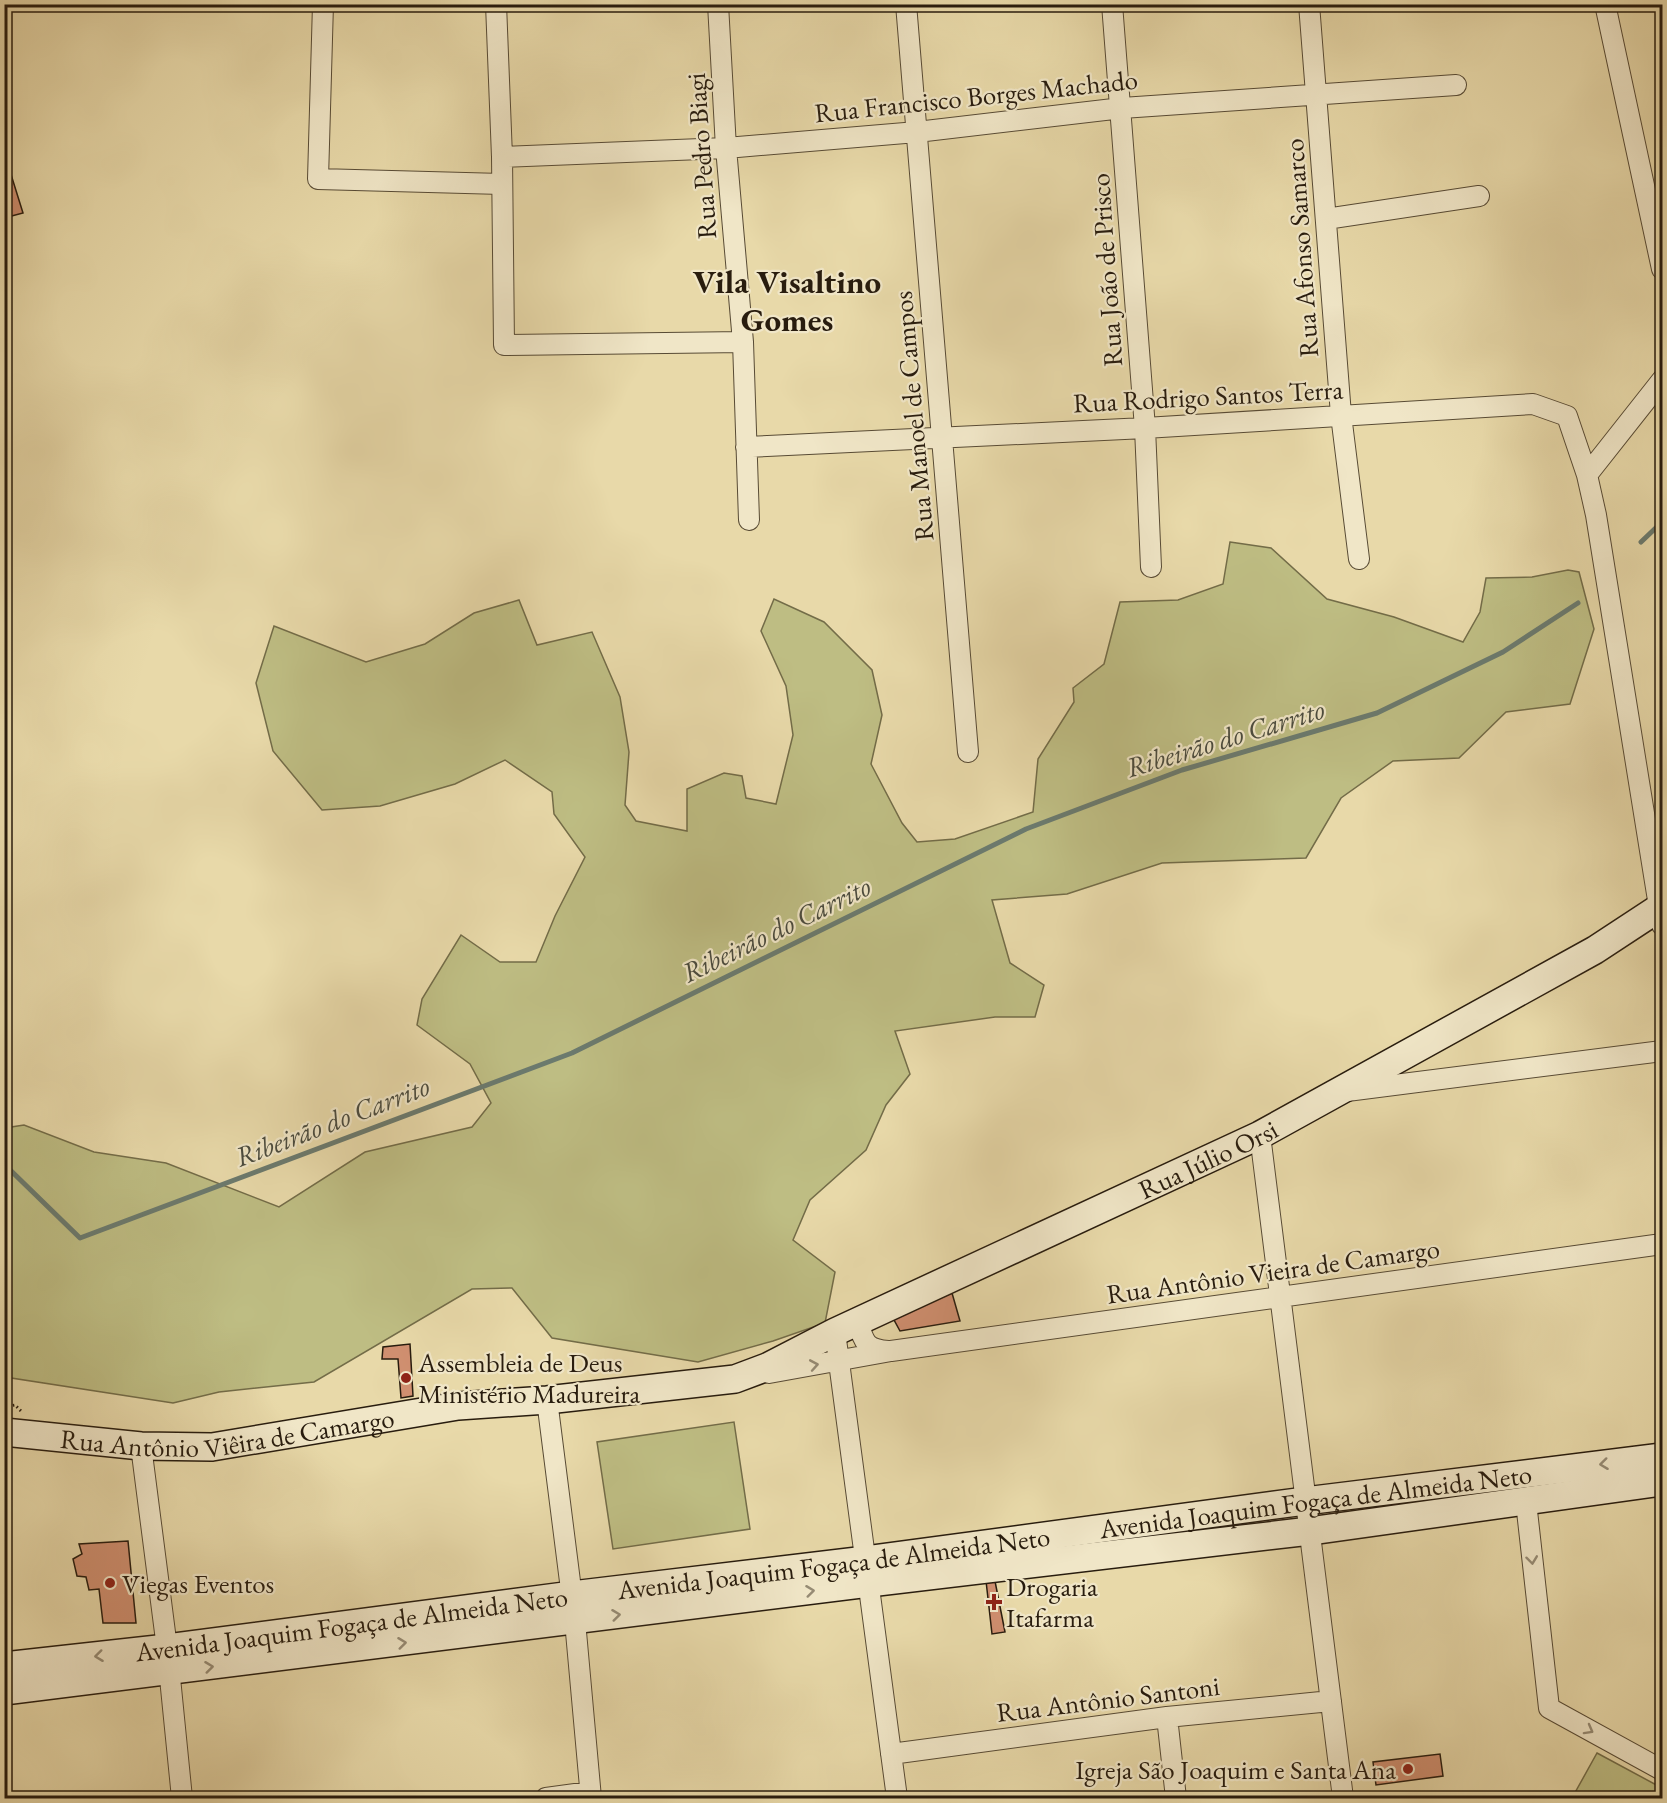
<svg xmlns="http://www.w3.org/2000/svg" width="1667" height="1803" font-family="'EB Garamond',serif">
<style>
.green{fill:#bebd83;stroke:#736c48;stroke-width:1.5}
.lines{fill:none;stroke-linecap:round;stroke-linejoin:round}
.stream{stroke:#6b7a6e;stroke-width:5}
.building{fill:#d08f70;stroke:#281c0e;stroke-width:1.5}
.lane-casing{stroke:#584b35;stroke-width:12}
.street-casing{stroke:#584b35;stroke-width:22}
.secondary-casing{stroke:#281c0e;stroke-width:30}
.path{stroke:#281c0e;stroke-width:3;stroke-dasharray:1.5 3;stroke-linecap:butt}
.lane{stroke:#f0e6c7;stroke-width:9}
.street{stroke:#f0e6c7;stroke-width:20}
.secondary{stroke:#f0e6c7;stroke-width:27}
.oneway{stroke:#968b74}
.poi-dot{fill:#8f2418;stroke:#f0e6c7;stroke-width:2}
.labels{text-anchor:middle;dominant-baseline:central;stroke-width:4.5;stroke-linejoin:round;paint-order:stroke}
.street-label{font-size:27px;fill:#281c0e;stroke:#f0e6c7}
.poi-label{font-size:27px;fill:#281c0e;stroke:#f0e6c7;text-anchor:start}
.water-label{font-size:28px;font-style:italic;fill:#4a4b3e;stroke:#f0e6c7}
.district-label{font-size:33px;font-weight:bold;fill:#281c0e;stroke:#f0e6c7}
</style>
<rect width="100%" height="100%" fill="#e8d9a9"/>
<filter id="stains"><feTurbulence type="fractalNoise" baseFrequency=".00333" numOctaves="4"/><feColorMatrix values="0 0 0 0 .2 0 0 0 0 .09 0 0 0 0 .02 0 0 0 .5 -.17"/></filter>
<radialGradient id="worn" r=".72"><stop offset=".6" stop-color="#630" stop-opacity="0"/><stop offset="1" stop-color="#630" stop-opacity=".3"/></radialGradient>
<path class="green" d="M1230 542 1271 548 1327 599 1394 617 1463 642 1480 612 1486 578 1532 577 1568 570 1579 572 1594 629 1570 704 1506 712 1459 758 1393 761 1341 798 1306 858 1162 863 1067 894 992 900 1010 963 1044 985 1035 1017H995L895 1031 910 1074 886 1105 866 1150 810 1200 793 1240 835 1272 825 1323 773 1341 698 1362 552 1338 512 1288 472 1289 314 1382 219 1392 173 1403 5 1377V1128L24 1125 94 1152 166 1163 279 1207 365 1152 472 1127 491 1103 470 1064 417 1025 422 999 461 935 500 962H536L555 916 585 857 554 814 552 792 505 760 455 784 380 806 322 810 273 751 256 683 274 626 366 662 425 644 474 613 519 600 537 645 592 632 620 697 629 752 625 805 636 821 687 831V789L724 773 742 776 746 798 776 804 793 735 786 686 761 631 774 599 824 622 872 670 882 715 871 764 902 823 917 842 955 839 1033 812 1038 759 1074 702 1073 688 1104 664 1120 602 1178 600 1223 584Z
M734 1422 750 1529 613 1549 597 1442Z
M1597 1753 1662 1788V1798H1572Z"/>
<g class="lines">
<path class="stream" d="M1641 542 1662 522
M4 1164 80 1238 572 1053 1026 829 1182 770 1377 713 1503 652 1578 603"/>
</g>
<path class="building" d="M4 152 23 213 4 218Z
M952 1293 960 1321 900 1331 893 1318Z
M410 1344 413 1396 401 1398 398 1359H382L383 1347Z
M128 1541 136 1623H103L99 1589 89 1590 86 1577 77 1576 73 1559 82 1554 79 1544Z
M993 1571 1005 1632 992 1634 985 1572Z
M1440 1754 1443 1776 1376 1785 1373 1762Z"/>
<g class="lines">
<defs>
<path id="lane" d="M93 4H94"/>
<path id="street" d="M323 4 318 179 502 184
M496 4 502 157 504 345 743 342
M718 4 726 148 743 342 749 520
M906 4 968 752
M1112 4 1145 428 1151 567
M1309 4 1341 415 1359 559
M1605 4 1662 269
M502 157 726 148 917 132 1122 108 1456 85
M1326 219 1479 196
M746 447 1145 428 1533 404 1567 416 1587 475 1596 515 1662 925
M1587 475 1662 380
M1347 1091 1662 1051
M1260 1135 1343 1798
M858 1322C864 1342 865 1349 888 1351
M835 1332 897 1798
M769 1373 891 1351 1662 1244
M547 1400 575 1621 591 1798
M141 1446 167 1648 182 1798
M1526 1502 1549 1708 1662 1770
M1167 1717 1176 1798
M891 1754 1167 1717 1331 1701
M546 1798 590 1792"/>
<g id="secondary">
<path id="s1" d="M4 1432 141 1446 212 1447 458 1406 547 1400 735 1379 767 1367 835 1332 1260 1135 1595 950 1662 906"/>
<path id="s2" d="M4 1666 167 1648 572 1595 866 1560 1305 1501 1662 1457"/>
<path d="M4 1691 869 1583 1310 1531 1662 1482"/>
</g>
</defs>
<use href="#lane" class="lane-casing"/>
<use href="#street" class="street-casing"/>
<use href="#secondary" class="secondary-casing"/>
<path class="path" d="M4 1407 15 1405 22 1412"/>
<use href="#lane" class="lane"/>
<use href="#street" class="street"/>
<use href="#secondary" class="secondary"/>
</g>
<defs><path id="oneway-chevron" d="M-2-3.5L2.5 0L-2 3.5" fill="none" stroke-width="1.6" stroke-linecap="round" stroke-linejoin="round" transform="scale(1.5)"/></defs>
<g class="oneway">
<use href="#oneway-chevron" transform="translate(814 1365) rotate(-10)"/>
<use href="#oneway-chevron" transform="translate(1604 1464) rotate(173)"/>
<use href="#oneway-chevron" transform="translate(1532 1560) rotate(83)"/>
<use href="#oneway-chevron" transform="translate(810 1591) rotate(-7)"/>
<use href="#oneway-chevron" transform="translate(616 1615) rotate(-7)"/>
<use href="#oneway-chevron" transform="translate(402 1643) rotate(-7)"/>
<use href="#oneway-chevron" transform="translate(99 1656) rotate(173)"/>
<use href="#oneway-chevron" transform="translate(209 1667) rotate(-7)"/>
<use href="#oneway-chevron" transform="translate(1589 1730) rotate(29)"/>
</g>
<g class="poi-dot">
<circle cx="406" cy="1378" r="6"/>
<circle cx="110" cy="1583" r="6"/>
<path d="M991 1593h6v6h6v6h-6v6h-6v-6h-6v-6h6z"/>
<circle cx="1408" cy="1769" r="6"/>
</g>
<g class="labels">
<g class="street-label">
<text transform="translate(976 96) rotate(-6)">Rua Francisco Borges Machado</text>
<text transform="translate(701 156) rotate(-94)">Rua Pedro Biagi</text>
<text transform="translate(1301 248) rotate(-94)">Rua Afonso Samarco</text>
<text transform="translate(1106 270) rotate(-94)">Rua João de Prisco</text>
<text transform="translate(1208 396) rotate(-3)">Rua Rodrigo Santos Terra</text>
<text transform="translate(913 416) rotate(-95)">Rua Manoel de Campos</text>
<text stroke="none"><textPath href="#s1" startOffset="1258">Rua Júlio Orsi</textPath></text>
<text transform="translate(1273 1271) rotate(-8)">Rua Antônio Vieira de Camargo</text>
<text stroke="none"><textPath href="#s1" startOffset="225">Rua Antônio Viêira de Camargo</textPath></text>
<text stroke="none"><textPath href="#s2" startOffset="1322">Avenida Joaquim Fogaça de Almeida Neto</textPath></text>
<text stroke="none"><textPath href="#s2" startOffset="836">Avenida Joaquim Fogaça de Almeida Neto</textPath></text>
<text stroke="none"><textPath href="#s2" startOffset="350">Avenida Joaquim Fogaça de Almeida Neto</textPath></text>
<text transform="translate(1108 1699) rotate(-7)">Rua Antônio Santoni</text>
</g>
<g class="poi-label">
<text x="418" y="1362">Assembleia de Deus<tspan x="418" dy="31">Ministério Madureira</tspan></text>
<text x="122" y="1583">Viegas Eventos</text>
<text x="1006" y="1586">Drogaria<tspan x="1006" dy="31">Itafarma</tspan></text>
<text x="1396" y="1769" text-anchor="end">Igreja São Joaquim e Santa Ana</text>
</g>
<g class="water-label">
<text transform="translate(1225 738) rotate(-17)">Ribeirão do Carrito</text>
<text transform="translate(776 929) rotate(-26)">Ribeirão do Carrito</text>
<text transform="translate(332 1121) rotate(-21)">Ribeirão do Carrito</text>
</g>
<g class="district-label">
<text x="787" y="281">Vila Visaltino<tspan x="787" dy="38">Gomes</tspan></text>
</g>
</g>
<rect width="1667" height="1803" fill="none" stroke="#e8d9a9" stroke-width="24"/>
<rect x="6" y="6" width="1655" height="1791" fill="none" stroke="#281c0e" stroke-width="3"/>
<rect x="12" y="12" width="1643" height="1779" fill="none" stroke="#281c0e" stroke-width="1.5"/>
<rect width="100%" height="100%" filter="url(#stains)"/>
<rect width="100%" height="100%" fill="url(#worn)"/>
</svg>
